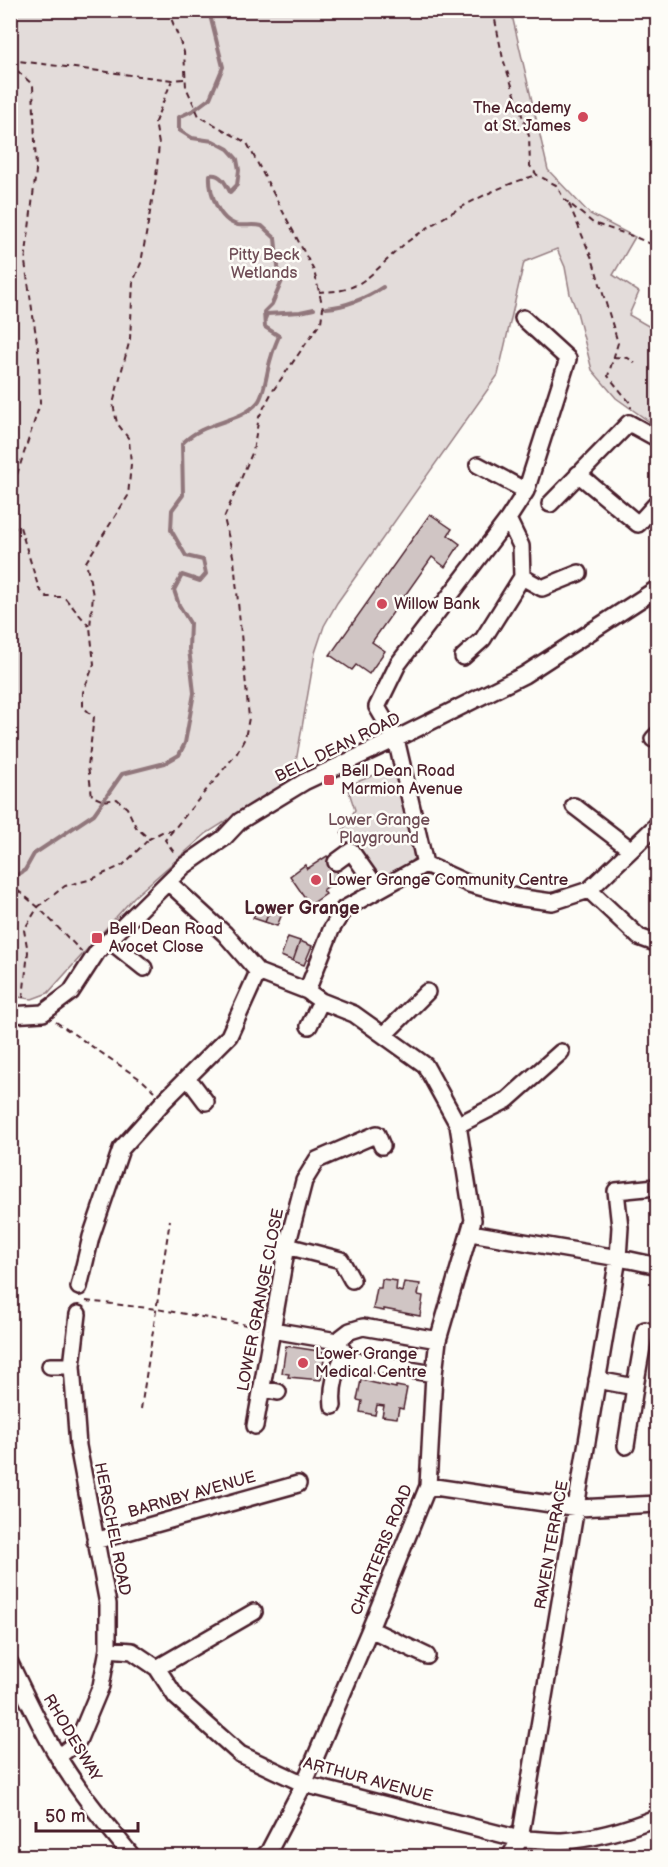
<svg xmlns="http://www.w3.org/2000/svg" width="668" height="1867" font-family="'Balsamiq Sans',sans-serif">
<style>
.green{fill:#e3dcda;stroke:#967e82;stroke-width:1.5}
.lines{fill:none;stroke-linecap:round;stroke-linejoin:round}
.stream{stroke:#91777b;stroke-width:4}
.building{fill:#d0c5c4;stroke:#4a1f2b;stroke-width:1.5}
.minor-casing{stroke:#4a1f2b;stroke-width:20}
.path{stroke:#4a1f2b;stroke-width:2;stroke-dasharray:6 4.5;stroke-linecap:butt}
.minor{stroke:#fdfcf7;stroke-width:15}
.poi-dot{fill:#d1495b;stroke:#fdfcf7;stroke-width:2}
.labels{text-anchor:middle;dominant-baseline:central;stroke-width:5;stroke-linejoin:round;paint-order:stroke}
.poi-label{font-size:16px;fill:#4a1f2b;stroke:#fdfcf7;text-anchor:start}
.park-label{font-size:16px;fill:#704e57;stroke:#fdfcf7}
.street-label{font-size:16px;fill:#4a1f2b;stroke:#fdfcf7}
.neighbourhood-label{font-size:18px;font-weight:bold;fill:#4a1f2b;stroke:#fdfcf7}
</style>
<rect width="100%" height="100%" fill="#fdfcf7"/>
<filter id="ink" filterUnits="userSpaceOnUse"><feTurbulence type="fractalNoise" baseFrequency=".0167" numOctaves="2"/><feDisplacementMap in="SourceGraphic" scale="12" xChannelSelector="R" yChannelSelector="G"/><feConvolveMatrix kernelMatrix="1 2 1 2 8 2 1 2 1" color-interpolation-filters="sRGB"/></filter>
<g filter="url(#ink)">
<path class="green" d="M11 11H511L548 170 590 214 635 237 613 275 639 292 629 315 657 331V427L616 398 592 370 577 312 570 294 565 267 557 249 524 262 498 375 337 603 324 626 315 653 293 779 207 833 134 897 48 993 32 999 11 996Z
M389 769 396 773 401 782 414 858 408 865 376 880 352 843 349 845 341 833 355 810 347 786Z"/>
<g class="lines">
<path class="stream" d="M326 308C348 306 365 299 383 287
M265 319 267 314 300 312 314 309
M10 880 25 870 34 854 94 814 122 774 165 763 179 755 185 743 194 693 189 649 190 623 179 605 174 590 182 575 200 581 206 574 203 560 186 556 171 530 172 510 183 495 182 444C204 420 240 424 258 402 265 394 267 369 271 358 273 350 276 343 279 336L265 327 264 312 272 304 282 281 279 276 275 238 262 226C254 224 246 226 238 225 218 221 209 192 210 175 221 173 226 184 230 192L237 185 239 170 237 159 228 149 213 141 192 138 179 130V117L194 110 210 98 223 67 210 15 207 10"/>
</g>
<path class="building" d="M430 514 452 529 448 535 460 544 445 567 432 557 372 642 385 651 369 674 356 665 352 670 330 655Z
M327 856 341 878 323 890 326 894 310 905 290 876 305 865 307 869Z
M258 906 270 910 265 922 253 918Z
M270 910 282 914 277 926 265 922Z
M288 937 300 941 293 961 281 956Z
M300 941 312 946 304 965 293 961Z
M382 1279 397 1281 396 1290 402 1292 404 1282 420 1284 418 1295 423 1296 420 1316 384 1309V1311L373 1309 377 1288H381Z
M286 1346 325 1352 321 1380 288 1377 289 1374 282 1373Z
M361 1380 396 1388V1386L407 1388 403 1409 399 1408 397 1418 382 1416 384 1406 377 1405 375 1415 360 1412 362 1401 357 1400Z"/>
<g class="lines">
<defs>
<path id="minor" d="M523 318 568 359 526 491 508 519 398 664 377 707 396 739 425 864 469 884 516 897 552 902 589 890 658 824
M478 465 526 491
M578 474 638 524 658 502
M550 504 629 423 658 439
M508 519 521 546 522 577 542 588 579 573
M463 657 483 639 522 577
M653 739 658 734
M574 806 630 849
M336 862 351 851 378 889
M168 882 225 934 258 972 307 991 321 1001 354 1014 425 1065 458 1125 473 1220 438 1340 434 1374 428 1486 370 1629 304 1784 269 1851 264 1856
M589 890 639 937 658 944
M109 940 144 968
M307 991 331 930 344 909 425 864
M10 1015 43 1013 71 992 97 952 109 940 184 866 224 838 240 821 304 782 396 739 524 675 658 588
M309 1026 321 1001
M384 1035 427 992
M188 1078 206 1102
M458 1125 507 1100 561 1052
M471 1233 630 1260 658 1266
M287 1246 341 1260 352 1280
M79 1287 91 1237 121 1149 164 1101 229 1036 258 972
M272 1330 337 1341 345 1354 357 1361 434 1374
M337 1341 350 1331 363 1327 438 1340
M50 1366H72
M597 1380 635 1387 626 1446
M635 1387 645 1330
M262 1389 278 1392
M333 1406C331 1386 336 1371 345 1354
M255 1426 287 1246 304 1181 317 1160 377 1134 382 1146
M428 1486 578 1508 658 1504
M95 1541 298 1484
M370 1629 427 1656
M108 1649 132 1651 157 1668 176 1697 240 1754 304 1784 520 1839 618 1258 620 1227 616 1191 656 1187
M10 1663C25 1694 39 1725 57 1755 78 1791 106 1824 132 1856
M157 1668 254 1612
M58 1757 78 1741 101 1686 108 1649V1604L78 1446 72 1366 78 1314
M510 1856 520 1839C534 1839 549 1841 562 1841 594 1839 628 1829 658 1817"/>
</defs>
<use href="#minor" class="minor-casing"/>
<path class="path" d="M168 10 184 52 186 87 199 116 247 143 314 271 323 308 321 322 272 392 259 417 253 451 224 518 234 560 249 718 245 738 237 753 165 840 176 855
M493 10 503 59 529 136 530 166 537 175 556 185 564 199 593 223 635 237 658 247
M10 60 172 80
M10 64 33 85 36 171 25 262 39 356 40 404 10 496
M569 204 593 261 618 343 608 376 631 404V408
M319 292C326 291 334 292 342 290 368 285 386 258 407 242 446 214 491 188 537 175
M614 357 628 358 635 363
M10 529 20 527 39 589 47 597H64L89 626
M173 830 164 831 149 839 136 827 127 808 117 799 104 801 92 796 88 766 94 717 83 707V692L94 664 90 627 93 595 86 562 128 496 131 464 129 439 117 423 113 404 130 339 133 282 141 263 156 178 159 144 155 122 172 80 185 79
M10 884 38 907 82 952
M23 998 28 952 24 930 38 907 65 886 92 879 123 865 149 839
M56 1022 143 1081 154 1091
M86 1301 157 1309 258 1327
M141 1409 170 1220"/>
<use href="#minor" class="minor"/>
</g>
</g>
<g class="poi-dot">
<circle cx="583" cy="117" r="6"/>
<circle cx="382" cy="604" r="6"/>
<rect x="323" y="774" width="12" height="12" rx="3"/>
<circle cx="316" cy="880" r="6"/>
<rect x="91" y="932" width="12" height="12" rx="3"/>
<circle cx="303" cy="1363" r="6"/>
</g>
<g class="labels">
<g class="poi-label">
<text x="571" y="108" text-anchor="end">The Academy<tspan x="571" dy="18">at St. James</tspan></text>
<text x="394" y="604">Willow Bank</text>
<text x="341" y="771">Bell Dean Road<tspan x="341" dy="18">Marmion Avenue</tspan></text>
<text x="328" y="880">Lower Grange Community Centre</text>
<text x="109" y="929">Bell Dean Road<tspan x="109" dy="18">Avocet Close</tspan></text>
<text x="315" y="1354">Lower Grange<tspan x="315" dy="18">Medical Centre</tspan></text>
</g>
<g class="park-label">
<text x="264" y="255">Pitty Beck<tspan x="264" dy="18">Wetlands</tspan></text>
<text x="379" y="820">Lower Grange<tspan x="379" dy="18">Playground</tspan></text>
</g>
<g class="street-label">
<text transform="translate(338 748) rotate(-26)">BELL DEAN ROAD</text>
<text transform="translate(261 1300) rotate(-79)">LOWER GRANGE CLOSE</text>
<text transform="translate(192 1495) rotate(-16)">BARNBY AVENUE</text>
<text transform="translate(112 1529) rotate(79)">HERSCHEL ROAD</text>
<text transform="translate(552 1545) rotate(-80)">RAVEN TERRACE</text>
<text transform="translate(382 1550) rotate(-68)">CHARTERIS ROAD</text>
<text transform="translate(72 1738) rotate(59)">RHODESWAY</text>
<text transform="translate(368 1780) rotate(15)">ARTHUR AVENUE</text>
</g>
<g class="neighbourhood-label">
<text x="302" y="908">Lower Grange</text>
</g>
</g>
<rect width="668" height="1867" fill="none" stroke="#fdfcf7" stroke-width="36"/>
<rect x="18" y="18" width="632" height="1831" fill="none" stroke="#4a1f2b" stroke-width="2" filter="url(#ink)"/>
<path d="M36 1822v9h102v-9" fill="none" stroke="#4a1f2b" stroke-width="3"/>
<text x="45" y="1822" font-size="18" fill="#4a1f2b" stroke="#fdfcf7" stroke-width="4.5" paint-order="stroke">50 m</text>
</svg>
